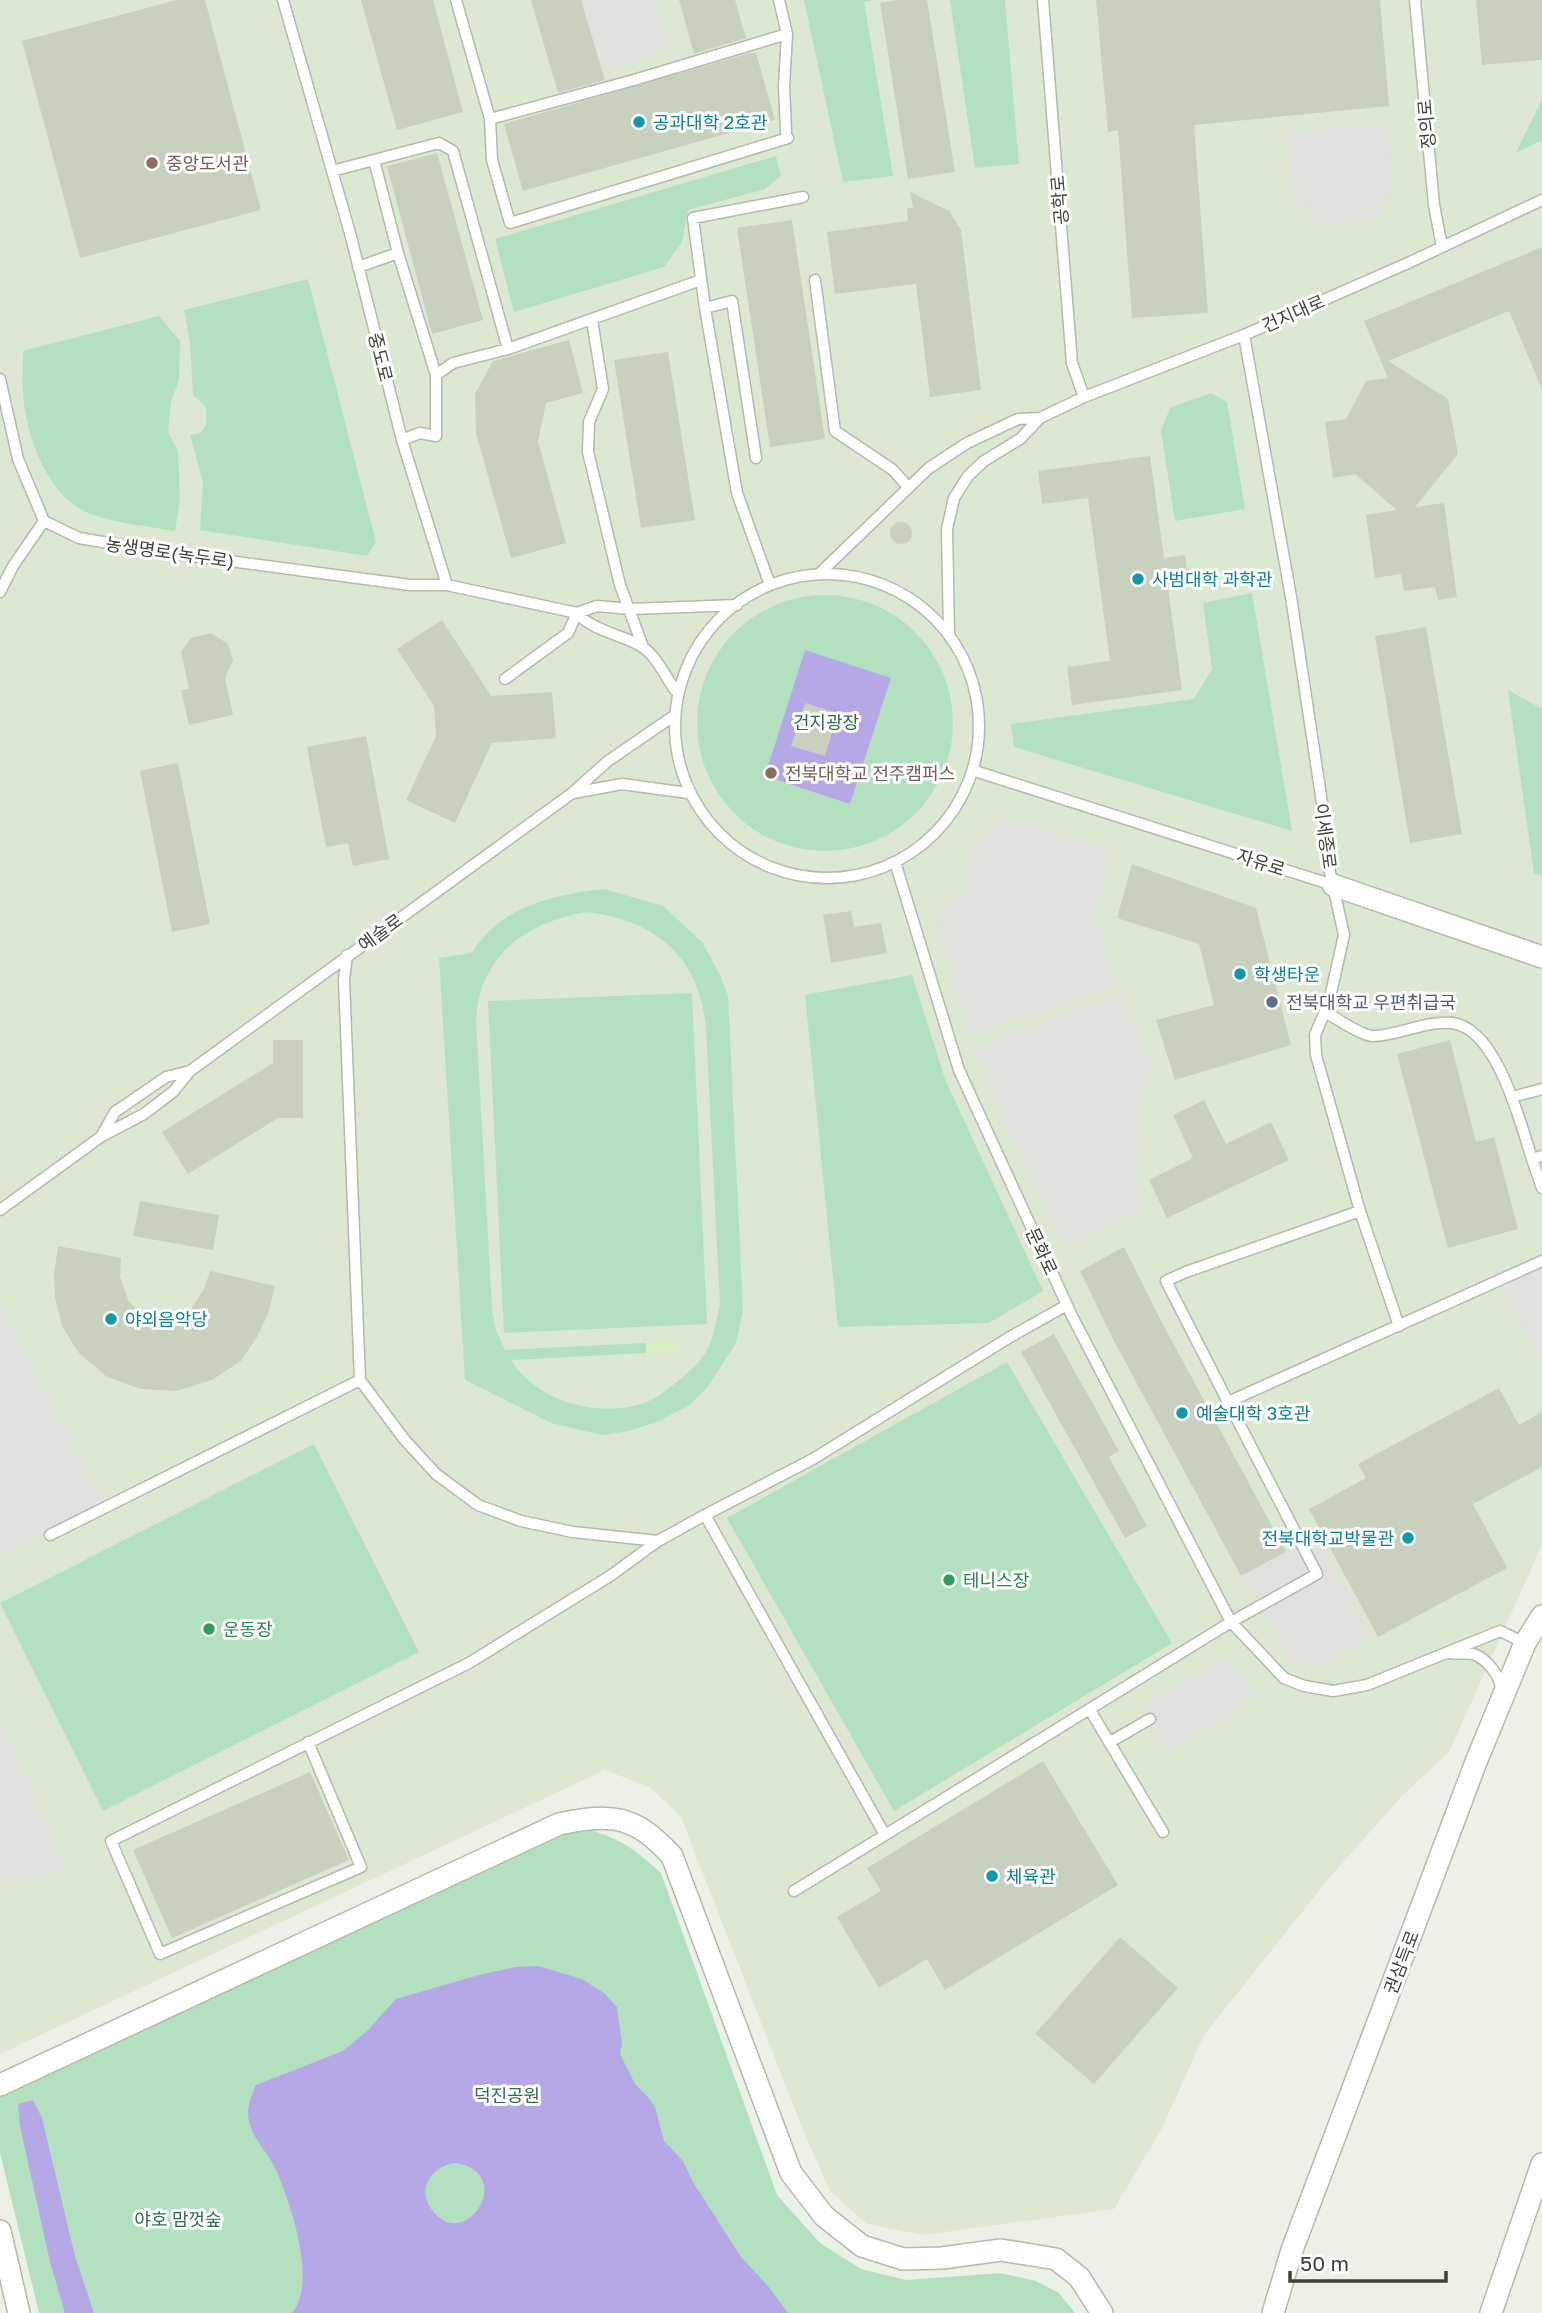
<svg xmlns="http://www.w3.org/2000/svg" width="1542" height="2313" font-family="'Golos Text','Noto Sans KR',sans-serif">
<style>
.education{fill:#dce8d1}
.green{fill:#b3e1bf;fill-rule:evenodd}
.sand{fill:#d7f1c5}
.parking{fill:#e0e2dd}
.water{fill:#b6a8e7;fill-rule:evenodd}
.building{fill:#c8d1bd}
.lines{fill:none;stroke-linecap:round;stroke-linejoin:round}
.lane-casing{stroke:#b3bba9;stroke-width:13}
.street-casing{stroke:#b3bba9;stroke-width:24}
.lane{stroke:#fff;stroke-width:10}
.street{stroke:#fff;stroke-width:21}
.culture-dot{fill:#0f9aa8;stroke:#fff;stroke-width:2.5}
.education-dot{fill:#8d6e63;stroke:#fff;stroke-width:2.5}
.service-dot{fill:#5c6f8a;stroke:#fff;stroke-width:2.5}
.leisure-dot{fill:#2e9e5b;stroke:#fff;stroke-width:2.5}
.labels{text-anchor:middle;dominant-baseline:central;stroke-width:6;stroke-linejoin:round;paint-order:stroke}
.culture-label{font-size:18px;fill:#0d838f;stroke:#fff;text-anchor:start}
.street-label{font-size:18px;fill:#3d4336;stroke:#fff}
.education-label{font-size:18px;fill:#785e54;stroke:#fff;text-anchor:start}
.park-label{font-size:18px;fill:#306d4b;stroke:#fff}
.service-label{font-size:18px;fill:#4e5e75;stroke:#fff;text-anchor:start}
.leisure-label{font-size:18px;fill:#27864d;stroke:#fff;text-anchor:start}
</style>
<rect width="100%" height="100%" fill="#ebf1e6"/>
<path class="education" d="M0 0H1542V1545L1449 1752 1402 1796 1330 1877 1204 2035 1162 2128 1114 2209 923 2235 867 2224 830 2191 803 2130 681 1817 651 1788 605 1770 0 2054Z"/>
<path class="green" d="M804 0H874L864 2 893 176 843 182Z
M950 0H1005L1019 164 975 168Z
M1542 99V140L1516 153Z
M776 156 781 176 765 189 688 210 682 242 664 267 514 312 495 239Z
M308 279 376 542 367 556 200 530 203 482 190 435 200 433 206 426V407L193 395 190 342 184 310Z
M159 316 180 341 179 380 171 402 168 431 178 452 180 499 175 531C148 526 118 524 91 514 48 498 26 437 23 394 22 380 23 365 23 351Z
M1211 393 1227 402 1245 509 1175 521 1161 431 1170 408Z
M1252 593 1292 831 1014 747 1011 724 1194 699 1212 669 1203 603Z
M697 723a128 128 0 1 1 256 0a128 128 0 1 1-256 0Z
M1508 690 1542 709V876L1534 873Z
M604 889 663 906 702 942 720 975 728 996 743 1310 736 1343 707 1388 688 1406 657 1422 629 1431 602 1435 551 1423 465 1380 439 958 472 953C501 906 552 895 604 889ZM586 912C656 920 699 956 706 1028L720 1304C717 1318 714 1337 707 1350 700 1363 688 1373 677 1382 668 1389 653 1401 641 1404 595 1418 537 1401 511 1360L646 1353V1343L505 1350 496 1330 492 1310 476 1018C477 1009 478 999 481 990 498 941 539 921 586 912Z
M912 975 945 1079 1043 1291 989 1323 838 1327 805 995Z
M692 993 707 1324 504 1333 488 1001Z
M1007 1362 1172 1643 894 1811 727 1518Z
M314 1444 419 1652 103 1811 0 1603Z
M583 1828C619 1838 633 1847 661 1873L777 2195 820 2243 861 2269 906 2280 1001 2273 1036 2281 1059 2293 1075 2313H39L0 2153V2093L552 1834Z"/>
<path class="sand" d="M677 1341 678 1352 646 1353V1343Z"/>
<path class="parking" d="M581 0H657L672 48 602 73Z
M1388 125 1394 198 1380 199 1382 218 1314 224 1312 206 1295 207 1289 132Z
M1005 818 1110 850 1096 916 1117 985 971 1034 937 921 967 890 968 851Z
M1123 992 1151 1060 1135 1180 1146 1207 1063 1245 972 1049Z
M1542 1261V1361L1499 1281Z
M0 1299 104 1502 0 1554Z
M1316 1535 1373 1638 1317 1668 1292 1660 1241 1576Z
M1222 1658 1257 1697 1168 1751 1143 1707Z
M0 1717 68 1867 0 1887Z"/>
<path class="water" d="M805 650 891 678 850 804 765 776Z
M538 1966 582 1979 604 1993 617 2007 622 2043 620 2054 635 2084 648 2097 655 2107 664 2141 683 2161 693 2182 741 2257 768 2286 788 2313H292C318 2283 290 2200 275 2168 267 2151 253 2140 249 2121 246 2109 251 2096 256 2085L343 2051 368 2030 396 1999 479 1975 516 1967ZM455 2163C518 2172 465 2255 432 2210 416 2189 432 2166 455 2163Z
M33 2100 42 2118 75 2256 94 2313H65L50 2262 20 2126 18 2104Z"/>
<path class="building" d="M177 0H205L261 210 80 258 22 41Z
M361 0H433L463 112 397 130Z
M531 0H581L605 80 558 93Z
M679 0H735L746 38 694 54Z
M899 0H927L955 172 908 179 880 3Z
M1096 0H1380L1389 106 1194 125 1208 313 1132 318 1118 130 1108 132Z
M1476 0H1542V60L1482 65Z
M750 53H756L775 120 523 191 504 124Z
M437 153 483 320 432 334 387 166Z
M910 192 949 211 961 230 981 390 930 397 916 284 835 294 827 232 908 221 907 208H913Z
M792 220 825 439 770 447 737 228Z
M1542 247V389L1509 311 1388 361 1448 399 1458 454 1415 507 1444 503 1457 597 1438 600 1435 587 1404 591 1401 574 1375 578 1366 515 1397 510 1355 474 1333 478 1325 422 1346 419 1366 381 1388 378 1364 321Z
M569 340 583 393 546 403 538 441 566 543 511 558 476 433 475 394 493 361Z
M668 352 695 520 641 528 614 360Z
M1150 456 1164 558 1185 555 1188 578 1167 580 1182 690 1072 705 1067 667 1110 661 1088 498 1042 504 1038 471Z
M890 533a11 11 0 1 1 22 0a11 11 0 1 1-22 0Z
M442 620 491 696 552 692 556 738 492 743 455 823 406 800 436 736 434 706 397 649Z
M1426 627 1462 834 1410 843 1375 636Z
M211 633 228 644 233 660 225 678 233 715 189 725 181 690 189 689 181 652 191 638Z
M805 703 838 713 825 756 791 746Z
M366 736 389 859 353 866 348 843 326 847 307 747Z
M178 763 210 924 172 932 140 771Z
M1132 864 1256 908 1291 1045 1175 1080 1156 1020 1214 1005 1199 944 1117 918Z
M851 911 854 927 881 923 887 953 831 963 823 915Z
M273 1040H303V1118H278L188 1174 162 1132 273 1063Z
M1450 1040 1476 1142 1494 1137 1518 1229 1448 1248 1397 1054Z
M1204 1100 1226 1144 1271 1122 1289 1160 1167 1218 1149 1180 1193 1158 1173 1115Z
M140 1201 219 1215 213 1250 133 1236Z
M58 1246 121 1258 120 1277 129 1302 138 1310 163 1319 174 1318 191 1309 204 1289 210 1271 275 1286 268 1314 257 1337 241 1361 212 1380 176 1391 141 1389 107 1377 78 1352 62 1326 55 1298 54 1275Z
M1124 1247 1159 1317 1286 1552 1241 1576 1114 1341 1080 1271Z
M1054 1334 1119 1451 1109 1457 1147 1526 1125 1538 1021 1352Z
M1499 1388 1519 1425 1542 1412V1467L1473 1504 1507 1568 1378 1637 1309 1509 1366 1478 1358 1464Z
M1043 1761 1118 1885 945 1990 927 1959 879 1988 837 1917 881 1891 867 1868Z
M310 1772 349 1860 172 1938 133 1850Z
M1120 1937 1178 1988 1094 2084 1035 2034Z"/>
<g class="lines">
<defs>
<path id="lane" d="M283 0 350 233 402 440 447 585
M456 0 490 119 634 80 787 34
M779 0 787 34 784 86 786 132
M1043 0 1072 363 1084 397
M1415 0 1434 205 1442 247
M490 119 492 160 510 223 788 138
M332 171 374 160
M358 267 398 253
M815 280 835 431 893 470 908 487
M705 308 732 301 756 458
M592 320 603 389 589 422 588 452 620 585 643 647
M1244 335 1291 597 1327 836 1326 854 1344 935 1329 1002 1315 1035 1316 1055 1360 1211 1399 1326
M436 375 398 253 374 160 439 143 453 151 508 349
M0 379 18 459 44 521 79 538 162 552 410 585H447L577 613 597 606 630 609 737 605
M402 440 420 433 436 436V375L453 363 508 349 701 280
M821 572 929 468 967 443 1018 419 1040 418
M675 726a152 152 0 1 1 304 0a152 152 0 1 1-304 0Z
M770 585 737 493 705 308 693 218 803 197
M0 592 13 566 44 521
M577 613C593 631 620 634 641 646 656 655 665 676 675 690
M949 633 947 529 954 498 968 476 984 461 1020 439 1040 418 1084 397 1244 335 1408 263 1542 200
M505 679 568 633 577 613
M978 772 1333 885
M573 793 622 784 688 793
M895 862 959 1070 1072 1316 1231 1622 1284 1678 1304 1686 1333 1691 1367 1685 1500 1631 1525 1643
M347 955 344 980 360 1380 404 1439 436 1474 478 1505 521 1521 573 1532 658 1541 705 1515 885 1835 1231 1622 1317 1574 1228 1402 1542 1261
M1325 1012C1336 1018 1362 1036 1373 1036 1397 1036 1427 1020 1452 1023 1497 1028 1520 1122 1532 1159L1542 1156
M1512 1097 1542 1089
M102 1135 115 1112 166 1077 190 1071
M1532 1159 1542 1188
M0 1210 102 1136 144 1114 174 1091 190 1071 571 794 608 761 672 717
M1228 1402 1166 1281 1186 1272 1360 1211
M705 1515 813 1459 1010 1337 1067 1305
M50 1535 360 1380
M1450 1653C1457 1654 1466 1653 1473 1654 1488 1659 1503 1679 1501 1694
M1090 1710 1163 1832
M308 1742 361 1867 160 1954 111 1841 469 1663 610 1576 658 1541
M1110 1742 1150 1719
M794 1891 885 1835"/>
<path id="street" d="M1333 885 1542 957
M0 2085 559 1824C613 1813 634 1815 672 1856L791 2173 824 2216 862 2246 903 2259 942 2258 1001 2250 1056 2259 1079 2277 1102 2313
M0 2231 19 2313
M1273 2313 1292 2250 1476 1762 1525 1643 1542 1616
M1491 2313 1542 2164"/>
</defs>
<use href="#lane" class="lane-casing"/>
<use href="#street" class="street-casing"/>
<use href="#lane" class="lane"/>
<use href="#street" class="street"/>
</g>
<g class="culture-dot">
<circle cx="639" cy="122" r="7"/>
<circle cx="1138" cy="579" r="7"/>
<circle cx="1240" cy="974" r="7"/>
<circle cx="111" cy="1319" r="7"/>
<circle cx="1182" cy="1413" r="7"/>
<circle cx="1408" cy="1538" r="7"/>
<circle cx="992" cy="1876" r="7"/>
</g>
<g class="education-dot">
<circle cx="152" cy="163" r="7"/>
<circle cx="771" cy="773" r="7"/>
</g>
<circle class="service-dot" cx="1272" cy="1002" r="7"/>
<g class="leisure-dot">
<circle cx="949" cy="1580" r="7"/>
<circle cx="209" cy="1629" r="7"/>
</g>
<g class="labels">
<g class="culture-label">
<text x="653" y="122">공과대학 2호관</text>
<text x="1152" y="579">사범대학 과학관</text>
<text x="1254" y="974">학생타운</text>
<text x="125" y="1319">야외음악당</text>
<text x="1196" y="1413">예술대학 3호관</text>
<text x="1394" y="1538" text-anchor="end">전북대학교박물관</text>
<text x="1006" y="1876">체육관</text>
</g>
<g class="street-label">
<text transform="translate(1426 124) rotate(-95)">정의로</text>
<text transform="translate(1059 200) rotate(-95)">공학로</text>
<text transform="translate(1293 313) rotate(-24)">건지대로</text>
<text transform="translate(381 357) rotate(76)">중도로</text>
<text transform="translate(170 552) rotate(8)">농생명로(녹두로)</text>
<text transform="translate(1326 836) rotate(82)">이세종로</text>
<text transform="translate(1261 862) rotate(18)">자유로</text>
<text transform="translate(380 932) rotate(-36)">예술로</text>
<text transform="translate(1042 1251) rotate(65)">문화로</text>
<text transform="translate(1401 1962) rotate(-69)">권삼득로</text>
</g>
<g class="education-label">
<text x="166" y="163">중앙도서관</text>
<text x="785" y="773">전북대학교 전주캠퍼스</text>
</g>
<g class="park-label">
<text x="826" y="722">건지광장</text>
<text x="507" y="2095">덕진공원</text>
<text x="178" y="2219">야호 맘껏숲</text>
</g>
<g class="service-label">
<text x="1286" y="1002">전북대학교 우편취급국</text>
</g>
<g class="leisure-label">
<text x="963" y="1580">테니스장</text>
<text x="223" y="1629">운동장</text>
</g>
</g>
<path d="M1290 2271v10h156v-10" fill="none" stroke="#3d4336" stroke-width="3.5"/>
<text x="1300" y="2271" font-size="21" fill="#3d4336" stroke="#ffffff" stroke-width="5" paint-order="stroke">50 m</text>
</svg>
